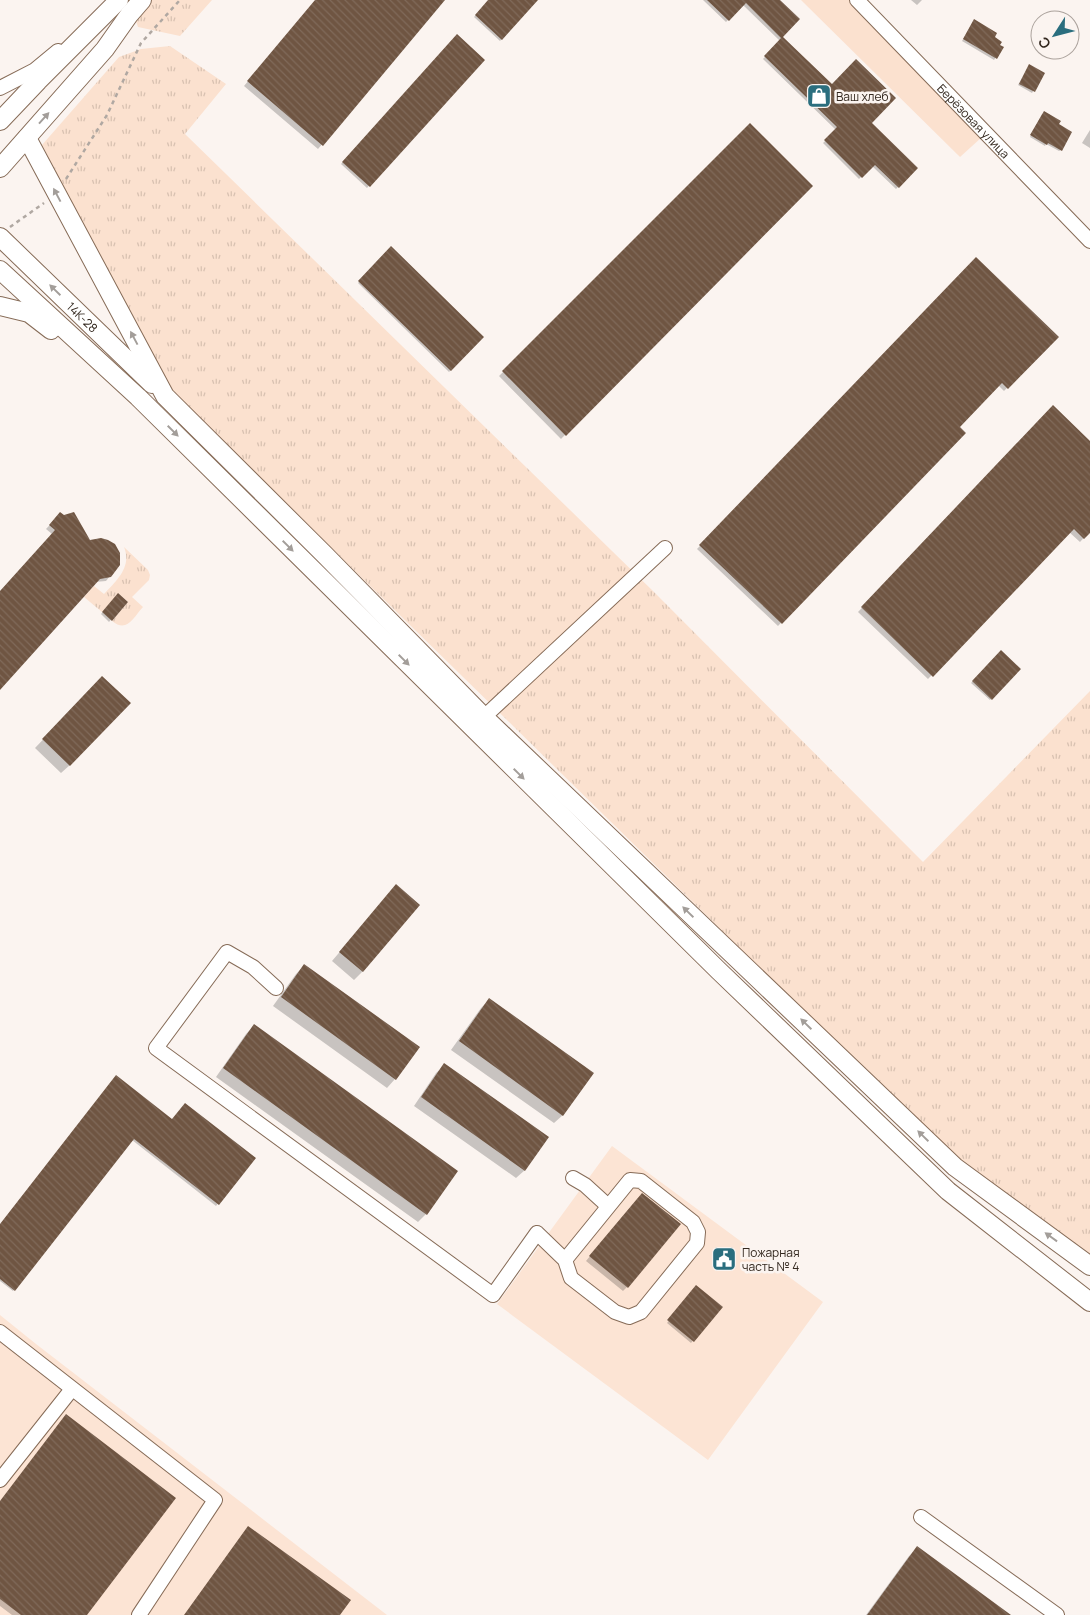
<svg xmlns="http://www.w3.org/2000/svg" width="1090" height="1615" font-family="Manrope,sans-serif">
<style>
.built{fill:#fce4d4}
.grass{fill:url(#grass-tufts)}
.green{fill:#fbe1cf}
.shadow{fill:#0003}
.building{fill:url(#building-back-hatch)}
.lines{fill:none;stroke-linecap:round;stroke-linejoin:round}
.minor-casing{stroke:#866b57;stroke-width:16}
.major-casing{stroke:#866b57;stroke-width:20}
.path{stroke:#b0a8a2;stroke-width:2.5;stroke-dasharray:4 4;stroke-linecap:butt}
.minor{stroke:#fff;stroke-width:14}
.major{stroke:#fff;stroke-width:18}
.oneway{fill:#a39e9a}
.labels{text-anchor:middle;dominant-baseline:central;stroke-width:5;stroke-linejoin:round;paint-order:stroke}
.poi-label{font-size:12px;fill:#33281f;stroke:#fbf4f0;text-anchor:start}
.street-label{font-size:12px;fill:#33281f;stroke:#fbf4f0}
</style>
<defs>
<pattern id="grass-tufts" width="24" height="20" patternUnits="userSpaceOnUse" patternTransform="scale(1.25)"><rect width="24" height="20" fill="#fbe1cf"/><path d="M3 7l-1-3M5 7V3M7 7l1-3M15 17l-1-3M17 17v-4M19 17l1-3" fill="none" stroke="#d8c1b1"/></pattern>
<pattern id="building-back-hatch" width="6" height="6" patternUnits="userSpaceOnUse" patternTransform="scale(1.25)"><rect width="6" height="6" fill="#6f5542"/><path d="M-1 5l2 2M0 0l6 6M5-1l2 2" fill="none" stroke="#806a5a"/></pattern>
</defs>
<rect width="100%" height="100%" fill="#fbf4f0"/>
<path class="built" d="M612 1146 823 1302 708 1460 497 1304Z
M0 1315 36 1344 387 1615H0Z"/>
<path class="grass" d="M152 0H212L180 36 138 27 135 18Z
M170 46 226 84 185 134 654 592 923 862 1090 691V1255L948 1152 369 585 166 384 42 145 119 57 141 49Z
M124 547 148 570 150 575 149 580 132 597 143 607C133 618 127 633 112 621L128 602 119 594 102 612 84 597 94 586 104 594C117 580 132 567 124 547Z"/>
<path class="green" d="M801 0H849L982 137 960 157Z"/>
<path class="shadow" d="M316 0H444L318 149 244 86Z
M490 0H537L500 41 474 17Z
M703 0H778L781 37 917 168 896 189 872 166 859 179 823 143 836 130 763 59 780 41 743 5 726 22Z
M911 0H922L917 5Z
M973 22 1002 48 994 60 962 41Z
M457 36 483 60 367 188 341 164Z
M1028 67 1044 73 1032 93 1018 85Z
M1042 114 1057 125 1061 150 1059 151 1046 144 1045 146 1030 137Z
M750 125 811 186 561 439 499 376Z
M1090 130V148L1082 143Z
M391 248 483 337 449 372 358 283Z
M976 259 1057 337 1004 391 998 385 958 427 964 433 778 626 697 549Z
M1053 407 1090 442V531L1080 542 1069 532 928 679 858 612Z
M61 513 110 576 106 581 95 582 0 688V592L52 534 46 529Z
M118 595 126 602 109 622 101 614Z
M1001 652 1019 669 990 700 971 683Z
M102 678 70 765 61 773 35 748Z
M396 886 363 971 354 980 332 961Z
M304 966 395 1079 387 1088 273 1006 296 974Z
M489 1000 563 1115 554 1123 451 1050 481 1008Z
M254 1026 426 1214 418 1222 216 1077 246 1034Z
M445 1065 525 1170 516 1178 414 1106 436 1073Z
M115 1078 172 1121 254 1158 216 1206 132 1140 13 1291 0 1281V1225Z
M638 1198 627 1287 623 1291 586 1261Z
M696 1287 721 1307 691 1343 667 1323Z
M0 1502 86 1615H12L0 1606Z
M918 1548 1009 1615H866L909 1556Z"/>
<path class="building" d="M315 0H445L323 146 247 81Z
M488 0H538L502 40 475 15Z
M707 0H780L800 19 783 37 832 84 856 59 896 98 872 123 918 168 899 188 875 165 862 178 824 140 837 127 764 56 781 38 746 3 729 21Z
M974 19 997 33 995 37 1002 42 1000 45 1004 47 997 59 963 39Z
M457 34 485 60 370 187 342 162Z
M1029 64 1045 73 1035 92 1019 84Z
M1044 111 1061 121 1059 124 1072 132 1062 151 1048 143 1047 145 1030 135Z
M750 123 813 186 566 436 502 371Z
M391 246 484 337 451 371 358 281Z
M976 257 1059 337 1008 389 1002 383 960 427 966 433 782 624 699 545Z
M1053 405 1090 441V533L1084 539 1074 529 933 677 861 607Z
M60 512 64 515 74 512 90 540 101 538 108 540 115 544 120 553V565L111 577 100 579 0 690V591L55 530 49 525Z
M118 593 128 602 112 621 102 612Z
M1001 650 1021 669 992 700 972 681Z
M102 676 131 703 70 766 42 739Z
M396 884 420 905 363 972 339 952Z
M304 964 420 1047 396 1080 281 997Z
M489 998 594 1073 563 1116 459 1041Z
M254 1024 458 1171 427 1215 223 1068Z
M444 1063 549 1137 525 1171 421 1097Z
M116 1075 172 1119 185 1103 256 1158 219 1205 134 1139 15 1291 0 1279V1224Z
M642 1193 681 1224 628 1288 589 1256Z
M696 1285 723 1307 694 1342 667 1320Z
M66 1414 176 1498 87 1615H21L0 1599V1501Z
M248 1526 351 1600 340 1615H184Z
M917 1546 1011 1615H867Z"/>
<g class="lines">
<defs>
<g id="minor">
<path id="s1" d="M857 0 1090 241"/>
<path d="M0 88 35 70 58 51"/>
<path d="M484 717 665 548"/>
<path d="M276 988 253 967 227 952 156 1048 493 1295 537 1233 565 1260 571 1278 615 1312 629 1317 641 1312 697 1243 698 1232 693 1222 641 1181 630 1180 565 1260"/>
<path d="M573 1178 585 1185 608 1206"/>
<path d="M0 1332 215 1500 139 1615"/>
<path d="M0 1480 72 1389"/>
<path d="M921 1517 1057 1615"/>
</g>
<g id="major">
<path d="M0 121 38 81 119 0"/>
<path d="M27 138 165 396 325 555 484 717 955 1167 1090 1266"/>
<path d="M0 168 105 49 129 15 142 0"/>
<path id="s2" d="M0 237 152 384"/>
<path d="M0 270 138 397 719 971 948 1191 1090 1302"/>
<path d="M0 306 29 313 51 330"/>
</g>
</defs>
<use href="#minor" class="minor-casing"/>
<use href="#major" class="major-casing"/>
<path class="path" d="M66 179 107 115 141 43 180 0
M10 227 44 203"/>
<use href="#minor" class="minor"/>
<use href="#major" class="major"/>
</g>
<defs><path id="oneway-solid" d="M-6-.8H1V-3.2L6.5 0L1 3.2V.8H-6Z" transform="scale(1.25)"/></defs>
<g class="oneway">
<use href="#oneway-solid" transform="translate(44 118) rotate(-48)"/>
<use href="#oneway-solid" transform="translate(57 195) rotate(-118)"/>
<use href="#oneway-solid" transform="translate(55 290) rotate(-136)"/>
<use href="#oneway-solid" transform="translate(134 338) rotate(-118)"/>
<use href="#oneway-solid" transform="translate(173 431) rotate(45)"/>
<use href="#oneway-solid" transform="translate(288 546) rotate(45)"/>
<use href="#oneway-solid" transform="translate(404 660) rotate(45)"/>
<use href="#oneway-solid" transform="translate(519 774) rotate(45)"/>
<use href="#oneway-solid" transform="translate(688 912) rotate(-136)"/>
<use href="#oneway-solid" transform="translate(806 1024) rotate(-136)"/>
<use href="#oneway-solid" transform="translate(923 1136) rotate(-136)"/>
<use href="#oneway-solid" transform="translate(1051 1237) rotate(-144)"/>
</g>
<defs>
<symbol id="shop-square" viewBox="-11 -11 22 22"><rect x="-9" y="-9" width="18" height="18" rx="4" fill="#2a6e7e" stroke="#fbf4f0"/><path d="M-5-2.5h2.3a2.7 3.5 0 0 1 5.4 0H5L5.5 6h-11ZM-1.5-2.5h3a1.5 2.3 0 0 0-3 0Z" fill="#fff"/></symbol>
<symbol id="civic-square" viewBox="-11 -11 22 22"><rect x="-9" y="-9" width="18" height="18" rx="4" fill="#2a6e7e" stroke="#fbf4f0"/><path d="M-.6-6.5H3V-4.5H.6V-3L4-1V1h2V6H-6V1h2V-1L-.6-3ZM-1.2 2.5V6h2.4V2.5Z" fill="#fff"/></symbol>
</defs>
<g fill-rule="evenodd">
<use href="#shop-square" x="805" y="82" width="28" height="28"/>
<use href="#civic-square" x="710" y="1245" width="28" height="28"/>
</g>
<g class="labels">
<g class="poi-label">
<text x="836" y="96">Ваш хлеб</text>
<text x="742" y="1252">Пожарная<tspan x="742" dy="14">часть № 4</tspan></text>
</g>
<g class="street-label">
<text stroke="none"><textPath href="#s1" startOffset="168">Берёзовая улица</textPath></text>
<text stroke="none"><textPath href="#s2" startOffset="115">14К-28</textPath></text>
</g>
</g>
<g transform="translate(1055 35) rotate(234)"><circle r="24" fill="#fbf4f0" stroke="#aba29c"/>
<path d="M0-4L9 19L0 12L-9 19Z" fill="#2a6e7e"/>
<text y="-8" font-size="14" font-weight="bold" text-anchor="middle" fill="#33281f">С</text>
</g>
</svg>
